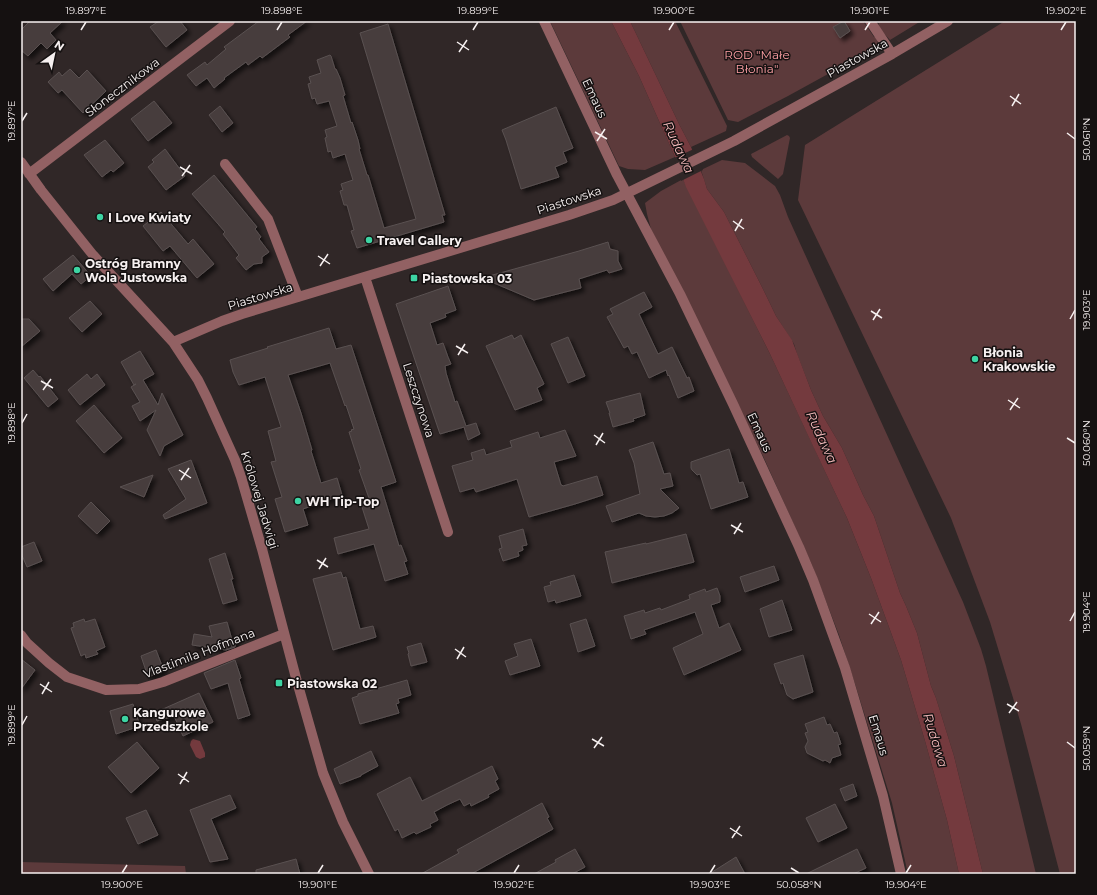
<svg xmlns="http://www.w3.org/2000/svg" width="1097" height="895" font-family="Montserrat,sans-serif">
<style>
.green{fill:#5c3a3b}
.water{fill:#743a3e}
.pier{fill:#302727}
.building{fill:#463d3d;stroke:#5a5151;filter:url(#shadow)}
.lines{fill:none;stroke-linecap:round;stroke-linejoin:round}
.minor{stroke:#926163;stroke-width:10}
.ticks{fill:none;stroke:#f7f1f1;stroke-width:1.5}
.poi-dot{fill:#3dd4a3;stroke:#151111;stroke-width:1.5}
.labels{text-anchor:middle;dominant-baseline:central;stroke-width:3;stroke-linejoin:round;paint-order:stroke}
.park-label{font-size:12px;fill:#fea0a5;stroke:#151111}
.street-label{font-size:12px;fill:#f7f1f1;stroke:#151111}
.poi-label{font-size:12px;font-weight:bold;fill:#f7f1f1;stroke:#151111;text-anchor:start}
.water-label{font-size:13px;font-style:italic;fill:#f7bdbe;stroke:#151111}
.neatline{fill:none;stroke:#f7f1f1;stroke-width:1.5}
.ticks-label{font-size:10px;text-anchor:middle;fill:#f7f1f1}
</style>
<defs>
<filter id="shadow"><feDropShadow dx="3.5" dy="3.5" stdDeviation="2" flood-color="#0009"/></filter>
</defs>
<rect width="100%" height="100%" fill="#302727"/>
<path class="green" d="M550 21H611L639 76 675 157 645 170 628 169 619 166Z
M630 21H675L727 126 726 131 691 147 679 124Z
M680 21H863L874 37H876L879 46 788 96 738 122 728 120Z
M877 21H921L890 40 877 26 879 24Z
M1005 21H1076V874H1060L1021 724 990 622 951 518 798 200 805 145Z
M787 135 789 136 790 138 783 174 778 179 752 157 751 154Z
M722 160 745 163 771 183 775 186 780 195 788 217 963 602 981 649 986 666 1036 874H983L954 756 936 698 931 686 917 633 906 606 900 593 874 516 863 495 842 448 823 416 811 390 797 354 794 344 776 316 763 289 724 212 707 189 701 170Z
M683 179 770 354 847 518 871 578 901 660 925 741 947 820 959 874H908L892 803 856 687 839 635 812 565 763 456 651 229 647 214 645 203 661 191Z
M21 862 185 866 186 874H21Z"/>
<path class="water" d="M611 21H630L679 124 691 147 704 179 707 189 724 212 763 289 776 316 792 340 811 390 823 416 842 448 863 495 874 516 900 593 906 606 917 633 931 686 936 698 954 756 983 874H959L947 820 925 741 901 660 871 578 847 518 812 444 770 354 686 187 675 157 639 76Z
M193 739 200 741 205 753V757L200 759 196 757 190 745 191 741Z"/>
<path class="pier" d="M694 149 703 170 681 181 674 158Z"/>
<path class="building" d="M30 21H63L50 33 56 40 47 49 41 43 28 56 21 50V30Z
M159 21H180L187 30 166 47 150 27Z
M259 21H307L288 35 290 37 262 58 260 56 248 65 246 62 224 78 225 79 214 88 207 78 196 86 187 75 205 62 207 65 226 49 224 47Z
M844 21 850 31 840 38 833 27Z
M388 24 445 215H442L444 222 357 248 351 231 354 230 347 205H344L340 191 343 190 341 184 353 180 345 154 333 158 331 151 328 152 325 138 327 137 325 130 337 126 329 101 317 104 315 98 312 99 308 84 311 83 309 77 321 73 317 60 330 55 331 56 335 69H336L340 78 345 95 343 96 351 123 352 122 358 140 360 149H359L367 175H368L384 228 416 219 360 33Z
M70 69 79 78 87 70 106 91 83 113 62 90 58 93 48 82 59 72 62 76Z
M154 101 172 123 148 141 131 119Z
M220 106 233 123 222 132 209 115Z
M556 107 573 148 563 152 567 162 555 167 559 177 521 189 506 140 502 130Z
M105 140 124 163 113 172 111 170 102 177 84 155Z
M165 149 185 176 166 190 148 167 154 162 152 160Z
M214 175 257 227 255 229 261 237 259 239 269 252 262 257V263L254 264 246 270 236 258 239 255 223 234 225 232 192 194Z
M161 212 188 244 193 239 214 264 197 278 170 246 163 251 143 226Z
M608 242 610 249 618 251V261L622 269 609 273 607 270 579 279 581 288 534 300 482 278 579 251Z
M73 255 91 276 81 284 72 274 53 291 43 279Z
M448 286 456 310 445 314 446 317 430 323 437 345 443 343 448 357 451 364 445 366 446 373 455 402 457 401 466 426 476 423 478 429 480 434 468 440 464 427 440 434 396 304Z
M644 292 652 307 639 314 658 354 672 347 687 378 689 377 694 391 678 398 669 375 668 376 666 370 649 378 637 352 632 354 628 346 624 348 607 317 613 314 610 309Z
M90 301 102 314 82 332 69 318Z
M21 319H29L40 331 21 347Z
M329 328 336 349 351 345 396 482 381 487 399 546 401 545 407 561 404 562 408 574 385 581 374 544 338 554 334 538 369 529 361 504 370 501 359 470 361 469 349 432 352 431 351 430 354 429 346 405 345 406 330 363 288 375 301 413 312 450 311 451 321 483 337 478 342 495 303 509 308 525 285 532 275 499 282 497 271 462 276 461 268 431 281 427 265 377 239 385 233 372 230 360 268 348 267 347Z
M512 335 514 339 521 335 544 384 537 388 542 400 515 410 486 346Z
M568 337 585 376 568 383 551 344Z
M140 351 154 374 143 380 158 405 162 393 183 435 164 446 160 456 147 430 156 410 146 417 140 421 132 406 140 402 131 387 136 384 134 385 121 362Z
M33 370 39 377 40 376 58 399 48 407 24 378Z
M87 374 91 379 97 374 105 385 80 405 68 390Z
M640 393 645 415 633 419 634 421 613 427 609 413H610L606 402Z
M94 405 122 438 104 453 76 421Z
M565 430 576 456 554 462 561 485H562L563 486 597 476 603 495 575 504 529 517 517 479 476 492 474 488 460 492 452 466 473 460 471 453 484 449 486 455 512 447 510 441 538 432 540 438Z
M653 442 664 474 670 473 673 486 660 489 679 508 672 513 664 516 655 517 646 516 639 513 612 522 606 506 640 494 634 463 629 450Z
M729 449 739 483 743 482 748 497 711 509 700 474 697 475 692 470 691 468V462Z
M191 460 207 503 165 519 163 515 186 499 168 469Z
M153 475 144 497 120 487Z
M91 502 110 521 97 534 78 516Z
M523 529 527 545 522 546 523 550 518 552 519 556 503 561 499 549 502 548 499 536Z
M686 534 694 562 612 583 605 552 646 543V544Z
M34 542 42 561 27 567 21 553V547Z
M225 553 233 579H231L237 600 223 604 209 559Z
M774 566 779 580 745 592 740 577Z
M341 572 343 578 346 577 360 629 373 626 376 637 333 650 313 579Z
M574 575 581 596 556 603 555 600 548 602 544 587 551 585 550 582Z
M717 588 720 596V602L711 605 719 628 729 623 741 650 684 675 673 648 703 634 695 612 644 630 646 634 631 639 624 616 644 610 645 613 660 608 661 610 690 599 689 595 705 589 706 592Z
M782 600 792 630 769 637 760 609Z
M84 619 85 622 95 619 105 647 96 651 98 654 86 658 85 654 81 656 71 628 74 627 73 623Z
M586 619 595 646 578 652 570 624Z
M227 622 232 640H236L235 647 226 650 192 645 194 634 212 637 209 626Z
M531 639 540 666 510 675 505 661 518 656 514 644Z
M421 643 427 662 411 666 408 654 409 653 407 647Z
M156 650 164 671 148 677 141 656Z
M803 655 813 692 793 699 787 695 783 683 781 684 774 664Z
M21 659 35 670 21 689Z
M235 660 241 678 239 679 250 715 238 719 228 683 211 689 204 673Z
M407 680 411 695 398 699 399 703 396 704 399 713 360 724 352 698 358 696V694Z
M199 693 213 722 183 736 174 716 157 721 154 713Z
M133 704 140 726 116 734 110 711Z
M824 717 827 725 830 724 834 733 837 732 841 744 838 745 841 755 832 758 830 763 825 760 823 761 807 753 805 747 808 741 805 733 808 732 805 724Z
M137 742 159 768 131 793 108 767Z
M371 751 378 766 361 775V776L340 784 334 769Z
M492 766 498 779 495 781 499 789 488 795 489 797 471 806 470 803 464 806 460 799 447 805 434 812 438 820 430 824 431 827 416 834 414 832 402 838 398 829 395 831 377 794 410 777 422 801Z
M853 784 857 796 845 801 840 789Z
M230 795 236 808 211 819 228 859 210 862 190 810Z
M542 803 549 817 547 818 553 829 471 874H421L459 853 457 850Z
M835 804 847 828 818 842 806 818Z
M146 810 158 835 138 844 126 818Z
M575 849 585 867 572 874H534L556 862 555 860Z
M857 849 866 868 853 874H806Z
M736 857 745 874H709Z
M296 859 300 874H256V870Z"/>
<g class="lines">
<path class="minor" d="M544 21 617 175 680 294 733 404 799 547 813 580 845 668 883 796 901 874
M870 21 892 54
M21 162 41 190 93 255 173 342 198 380 207 398 235 460 241 477 262 549 296 678 323 773 343 822 369 874
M225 164 268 219 298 297
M29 174 230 21
M365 277 448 532
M173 342 222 321 242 314 569 215 613 200 734 141 892 54 948 21
M21 635 27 643 49 663 67 677 106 690 139 689 163 682 284 634"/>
</g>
<path class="ticks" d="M81 30 86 22M277 30 282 22M473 30 478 22M669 30 674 22M865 30 870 22M1061 30 1066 22M457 42 469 50M459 52 467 40M1010 96 1021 104M1012 106 1019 94M22 121 27 113M595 132 607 139M1067 133 1075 139M597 141 605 129M180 167 192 174M182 176 190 165M733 221 744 229M735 231 742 219M318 256 330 264M320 266 328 254M871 311 882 318M1070 319 1075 310M873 320 880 309M456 346 468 353M458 355 465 344M41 381 53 388M43 390 51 379M1008 400 1020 408M1010 410 1018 398M22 423 27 414M594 435 605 443M1067 438 1075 443M596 445 603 433M179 470 191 478M181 480 189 468M731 525 743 532M734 534 741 523M317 560 328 567M319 569 326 558M869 614 881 622M1070 621 1075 612M871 624 879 612M455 649 466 657M457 659 464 647M40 684 52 692M42 694 49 682M1007 704 1019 711M1009 713 1017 702M22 725 27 716M592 739 604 746M1067 742 1075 748M594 748 602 737M178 774 189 782M180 784 187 772M730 828 742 836M732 838 740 826M791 868 799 873M122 873 127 865M318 873 323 865M514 873 519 865M710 873 715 865M906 873 911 865"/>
<g class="poi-dot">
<circle cx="100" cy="217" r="4"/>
<circle cx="369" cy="240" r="4"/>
<circle cx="77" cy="270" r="4"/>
<rect x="410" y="274" width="8" height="8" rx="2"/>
<circle cx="975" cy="359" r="4"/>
<circle cx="298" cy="501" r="4"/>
<rect x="275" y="679" width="8" height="8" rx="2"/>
<circle cx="125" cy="719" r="4"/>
</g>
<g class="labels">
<g class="park-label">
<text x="757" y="54">ROD "Małe<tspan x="757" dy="14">Błonia"</tspan></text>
</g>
<g class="street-label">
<text transform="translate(857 58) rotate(-29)">Piastowska</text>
<text transform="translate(122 87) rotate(-37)">Słonecznikowa</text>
<text transform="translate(595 98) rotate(65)">Emaus</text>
<text transform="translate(569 200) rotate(-18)">Piastowska</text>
<text transform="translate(260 296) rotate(-17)">Piastowska</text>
<text transform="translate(419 400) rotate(72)">Leszczynowa</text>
<text transform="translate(760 432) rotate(65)">Emaus</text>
<text transform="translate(260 500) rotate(73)">Królowej Jadwigi</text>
<text transform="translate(199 653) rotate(-21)">Vlastimila Hofmana</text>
<text transform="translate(879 735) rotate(73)">Emaus</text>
</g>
<g class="poi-label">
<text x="108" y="217">I Love Kwiaty</text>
<text x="377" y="240">Travel Gallery</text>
<text x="85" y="263">Ostróg Bramny<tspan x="85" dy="14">Wola Justowska</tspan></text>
<text x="422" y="278">Piastowska 03</text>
<text x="983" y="352">Błonia<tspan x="983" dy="14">Krakowskie</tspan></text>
<text x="306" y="501">WH Tip-Top</text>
<text x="287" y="683">Piastowska 02</text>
<text x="133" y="712">Kangurowe<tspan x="133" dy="14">Przedszkole</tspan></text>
</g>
<g class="water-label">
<text transform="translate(679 147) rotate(65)">Rudawa</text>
<text transform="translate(822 437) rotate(65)">Rudawa</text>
<text transform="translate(936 740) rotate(73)">Rudawa</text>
</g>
</g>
<rect width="1097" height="895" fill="none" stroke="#151111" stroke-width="44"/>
<g transform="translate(54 54) rotate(33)" stroke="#151111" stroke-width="3" paint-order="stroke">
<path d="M0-3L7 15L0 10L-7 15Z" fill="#f7f1f1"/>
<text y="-6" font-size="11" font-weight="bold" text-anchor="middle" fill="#f7f1f1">N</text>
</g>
<rect x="22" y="22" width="1053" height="851" class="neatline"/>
<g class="ticks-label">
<text x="86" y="14">19.897°E</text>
<text x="282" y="14">19.898°E</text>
<text x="478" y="14">19.899°E</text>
<text x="674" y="14">19.900°E</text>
<text x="870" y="14">19.901°E</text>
<text x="1066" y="14">19.902°E</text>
<text transform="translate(11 121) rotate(-90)" y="4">19.897°E</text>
<text transform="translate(1086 139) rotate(-90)" y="4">50.061°N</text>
<text transform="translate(1086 310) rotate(-90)" y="4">19.903°E</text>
<text transform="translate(11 423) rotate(-90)" y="4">19.898°E</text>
<text transform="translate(1086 443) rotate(-90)" y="4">50.060°N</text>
<text transform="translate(1086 612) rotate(-90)" y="4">19.904°E</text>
<text transform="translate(11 725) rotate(-90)" y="4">19.899°E</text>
<text transform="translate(1086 748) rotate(-90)" y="4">50.059°N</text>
<text x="122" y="888">19.900°E</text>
<text x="318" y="888">19.901°E</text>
<text x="514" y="888">19.902°E</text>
<text x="710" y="888">19.903°E</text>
<text x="799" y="888">50.058°N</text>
<text x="906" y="888">19.904°E</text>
</g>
</svg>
